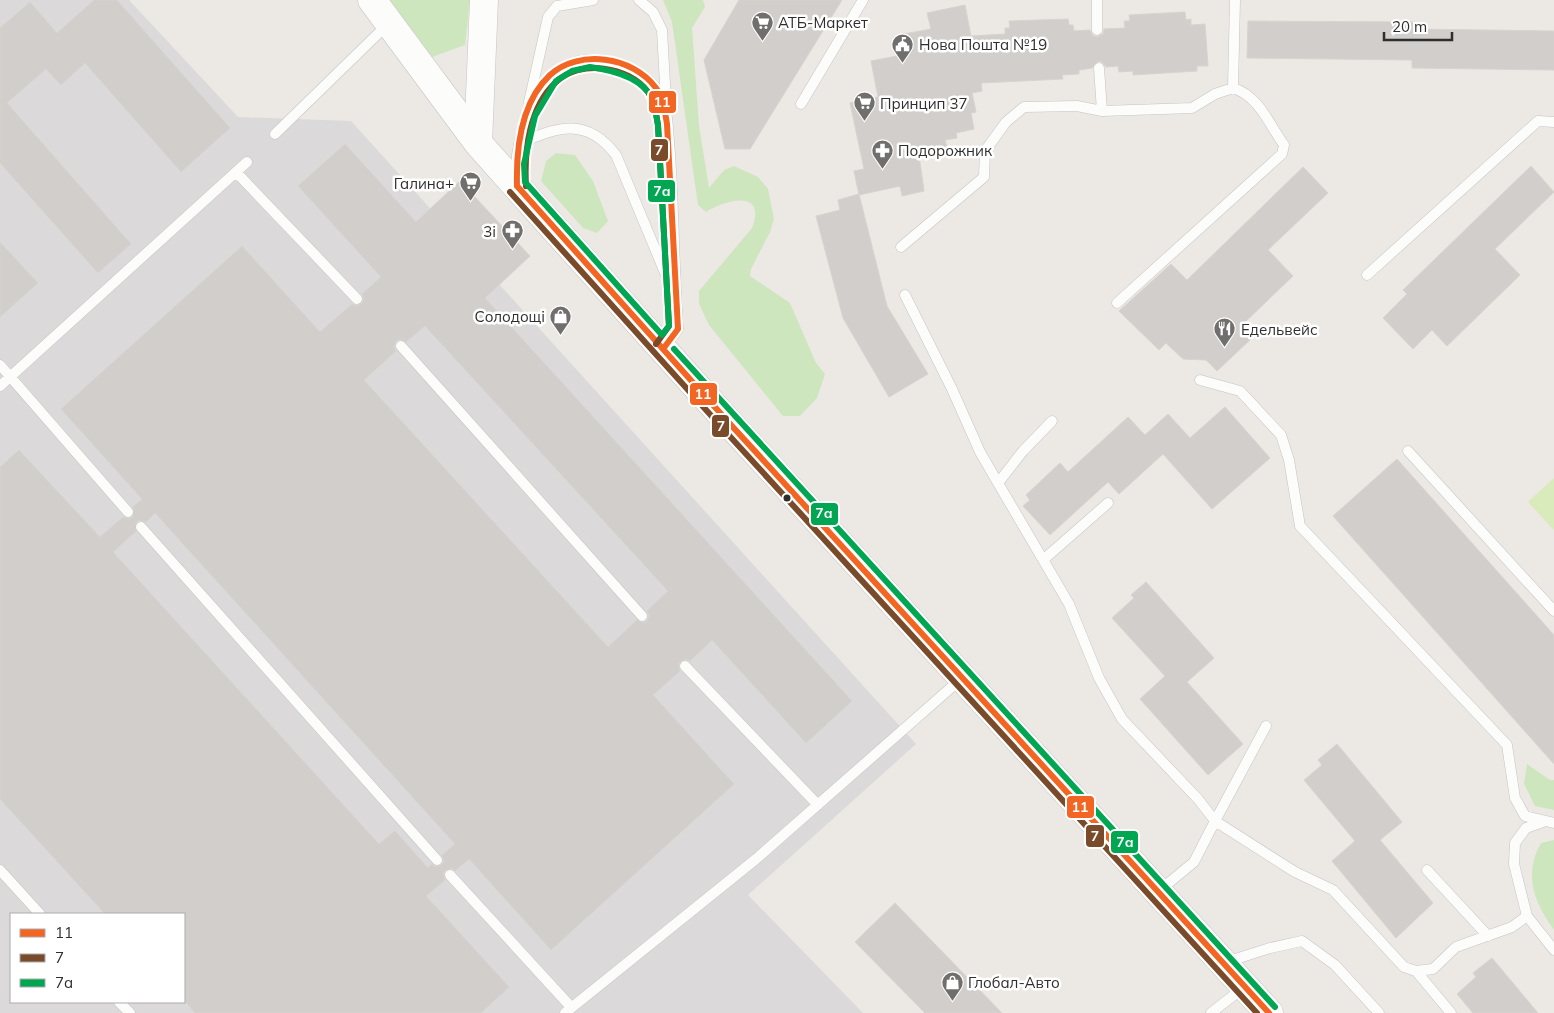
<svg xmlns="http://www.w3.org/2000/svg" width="1554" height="1013" font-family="Mulish,sans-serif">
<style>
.industrial{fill:#dcd9db;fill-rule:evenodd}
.green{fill:#cee6be}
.pitch{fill:#d9eabb}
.building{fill:#d1cecb;stroke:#d7d4d0;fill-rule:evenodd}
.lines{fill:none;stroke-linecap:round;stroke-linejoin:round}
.lane-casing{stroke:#c5c4c5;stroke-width:11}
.secondary-casing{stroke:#c5c4c5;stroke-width:29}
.lane{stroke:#fcfcfb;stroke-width:10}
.secondary{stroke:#fcfcfb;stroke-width:28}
.bus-1-casing{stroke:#fff;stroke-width:10}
.bus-2-casing{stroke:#fff;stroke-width:10}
.bus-3-casing{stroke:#fff;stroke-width:10}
.bus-1{stroke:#f26522;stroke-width:6}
.bus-2{stroke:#7a4b2a;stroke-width:6}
.bus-3{stroke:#00a651;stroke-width:6}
.bus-dot{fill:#2e2e2e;stroke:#fff;stroke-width:2}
.labels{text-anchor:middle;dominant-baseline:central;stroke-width:5;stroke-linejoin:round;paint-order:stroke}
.poi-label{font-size:15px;fill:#2e2e2e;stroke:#fff;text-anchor:start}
.line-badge{stroke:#fff;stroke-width:2}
.badge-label{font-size:14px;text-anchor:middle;font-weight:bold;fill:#fff}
</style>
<rect width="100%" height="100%" fill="#ece8e4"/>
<path class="industrial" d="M0 0H129L238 117 351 121 916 744 748 895 863 1013H0ZM11 914H184V1002H11Z"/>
<path class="green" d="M387 0H470L465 45 432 57Z
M663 0H703L705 7 692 28 699 126 709 188 724 170 734 166 758 177 768 189 774 219 770 232 751 269 750 276 790 303 816 363 825 374 817 398 800 416H783L709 325 699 304V291L752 228C767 189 726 199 706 212L698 205 672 22Z
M556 153 575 155 593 181 608 221 597 233 583 228 541 181 546 161Z
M1527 764 1550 780H1554V810L1535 806 1524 784Z
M1554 840V930C1534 902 1523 875 1541 843Z"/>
<path class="pitch" d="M1554 478V530L1528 502Z"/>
<path class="building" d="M94 0H117L230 128 181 172 85 63 61 85 46 69 7 103 131 244 98 273 0 163V28L30 2 57 33Z
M739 0H842L750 149H725L704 60Z
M965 5 971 36 1005 34V28H1010L1009 21 1068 19 1069 25H1073L1074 31 1090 30 1093 36 1097 37 1103 34 1104 29 1125 28 1124 21H1130L1129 15 1185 12 1186 20 1191 19V25L1205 24 1208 66H1197V71L1133 75V71L1119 72 1118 66 1106 67 1102 62 1098 61 1092 68 1079 70V74L1062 75 1063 79 981 83 982 91 972 93 976 112 971 113 974 129 956 133 957 138 945 140 947 147 919 155 924 191 902 196 900 186 859 195 854 171 864 169 850 103 878 97 871 61 902 55 898 35 931 29 927 13Z
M1248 21 1415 22 1414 29 1554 31V70L1412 68V60L1247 58Z
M345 144 416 222 460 181 530 256 485 298 852 701 806 743 712 640 690 661 686 659 681 661 678 665 680 671 653 695 734 784 551 950 469 859 455 871 452 868 446 870 443 873 445 880 426 896 509 987 481 1013H195L184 1000V914H105L0 799V467L19 450 100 537 123 517 129 519 133 517V507L142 499 61 409 242 246 320 332 352 304 356 306 361 304 364 300 362 294 381 277 298 186ZM425 326 668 591 647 611 649 615 647 621 643 623 637 620 608 647 364 380 396 351 394 347 396 341 400 339 406 342ZM155 513 455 844 442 855 444 862 441 865 435 867 432 864 428 868 395 831 379 844 113 552 136 531V522L140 520 146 522Z
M1531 166 1554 192 1495 249 1520 275 1447 346 1432 330 1413 349 1383 318 1407 294 1403 290Z
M1303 167 1328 193 1268 250 1293 276 1241 326 1252 338 1217 371 1206 360 1183 359 1166 343 1159 350 1119 311 1171 264 1187 280Z
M859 194 887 306 928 374 889 397 843 318 816 216 840 210 838 200Z
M0 242 38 283 0 317Z
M1225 407 1270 458 1212 509 1163 454 1119 494 1108 482 1050 535 1023 506 1030 500 1026 495 1060 463 1068 472 1128 417 1145 435 1168 414 1190 438Z
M1397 459 1554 635V764L1333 516Z
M1146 582 1214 658 1187 682 1243 744 1208 775 1140 699 1165 676 1112 618 1134 598 1131 595Z
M1337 744 1402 822 1380 840 1433 903 1396 938 1332 861 1355 841 1304 780 1322 765 1318 760Z
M895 903 1002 1013H925L855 942Z
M1492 958 1538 1013H1473L1457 994 1476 977 1473 973Z"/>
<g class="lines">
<defs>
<path id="lane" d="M639 0 653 12 662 30 666 102
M1097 30V0
M1099 68 1102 111
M529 102 548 17 557 6 593 0
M801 104 863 0
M275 134 388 24
M519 144C558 126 587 117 616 155L673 292
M236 172 357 299
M516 177C515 161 518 148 522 132 535 82 566 45 622 65 637 70 652 80 660 94 669 111 668 136 670 154 674 212 674 271 678 329L664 348
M901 247 984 177 985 151 1006 122 1024 107 1077 106 1102 111 1192 108 1215 94 1233 88 1235 0
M1367 275 1538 121 1554 122
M905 295 952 389 980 452 998 483 1023 451 1052 421
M1117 303 1282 154 1284 145C1269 124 1259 96 1233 88
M401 346 642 616
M0 365 128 512
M1200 380 1240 391 1281 435 1289 460 1300 526 1507 745 1515 798 1525 816 1554 823
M0 386 247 162
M1408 451 1554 611
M998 483 1069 604 1099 678 1122 719 1198 799 1215 821 1194 862 1160 890
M141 527 437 860
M1043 560 1108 503
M685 666 818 805
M1266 726 1215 821 1295 872 1333 890 1404 967 1416 971 1433 969 1456 947 1512 927 1527 916
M1543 822 1526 828 1515 843 1514 864 1527 916 1554 950
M0 870 40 914
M1427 870 1488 936
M450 875 571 1007
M1226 962 1270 948 1302 941 1335 965 1379 1013
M1416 971 1451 1013
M119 1002 130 1013
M565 1013 756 859 962 678
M1211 1013 1243 988"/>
<path id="secondary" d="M372 0 478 143 534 206 731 425 1269 1013
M478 143 484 0"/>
</defs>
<use href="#lane" class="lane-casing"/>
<use href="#secondary" class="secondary-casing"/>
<use href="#lane" class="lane"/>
<use href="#secondary" class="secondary"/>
<defs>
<path id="bus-1" d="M517 186 731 425 1269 1013
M517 186C516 149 521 102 550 75 578 49 633 56 656 88 663 98 665 112 667 124L678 329 663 349"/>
<path id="bus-2" d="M526 186C524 151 529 107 556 82 580 59 629 66 648 92 655 102 656 114 658 125L669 326 656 344
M510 192 725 431 1257 1013"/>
<path id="bus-3" d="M590 67C612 70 641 77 652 98 656 106 656 117 658 125L669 326 662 335 525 182 524 164 535 116 556 81 572 71Z
M674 349 1275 1007"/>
</defs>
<use href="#bus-1" class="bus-1-casing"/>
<use href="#bus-2" class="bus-2-casing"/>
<use href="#bus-3" class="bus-3-casing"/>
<use href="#bus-1" class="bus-1"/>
<use href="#bus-2" class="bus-2"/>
<use href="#bus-3" class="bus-3"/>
</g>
<defs>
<symbol id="supermarket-pin" viewBox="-11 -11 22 30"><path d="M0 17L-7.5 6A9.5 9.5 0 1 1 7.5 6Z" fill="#706f6e" stroke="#fff"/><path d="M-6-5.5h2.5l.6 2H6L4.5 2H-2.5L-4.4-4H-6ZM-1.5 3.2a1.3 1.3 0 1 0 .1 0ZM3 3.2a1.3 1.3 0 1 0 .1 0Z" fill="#fff"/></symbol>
<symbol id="civic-pin" viewBox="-11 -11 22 30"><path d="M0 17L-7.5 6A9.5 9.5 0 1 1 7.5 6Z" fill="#706f6e" stroke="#fff"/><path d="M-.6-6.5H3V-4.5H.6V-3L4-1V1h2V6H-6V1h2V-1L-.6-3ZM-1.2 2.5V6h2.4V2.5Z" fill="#fff"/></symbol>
<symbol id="pharmacy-pin" viewBox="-11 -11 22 30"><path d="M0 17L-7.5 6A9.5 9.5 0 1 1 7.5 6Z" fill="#706f6e" stroke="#fff"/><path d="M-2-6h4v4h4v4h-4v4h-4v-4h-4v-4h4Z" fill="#fff"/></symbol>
<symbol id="shop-pin" viewBox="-11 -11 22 30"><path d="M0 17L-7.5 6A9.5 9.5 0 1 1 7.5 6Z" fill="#706f6e" stroke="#fff"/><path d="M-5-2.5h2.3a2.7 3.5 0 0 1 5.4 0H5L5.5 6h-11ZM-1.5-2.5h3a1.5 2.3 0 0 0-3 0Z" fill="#fff"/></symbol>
<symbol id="restaurant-pin" viewBox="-11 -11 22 30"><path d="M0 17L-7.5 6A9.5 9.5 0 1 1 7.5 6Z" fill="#706f6e" stroke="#fff"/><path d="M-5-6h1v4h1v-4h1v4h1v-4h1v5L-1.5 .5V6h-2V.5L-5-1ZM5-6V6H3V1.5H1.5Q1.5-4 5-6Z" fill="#fff"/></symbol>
</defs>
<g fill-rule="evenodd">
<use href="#supermarket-pin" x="750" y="10" width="25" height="34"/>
<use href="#civic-pin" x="890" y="32" width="25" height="34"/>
<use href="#supermarket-pin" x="852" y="90" width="25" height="34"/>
<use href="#pharmacy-pin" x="870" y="138" width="25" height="34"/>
<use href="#supermarket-pin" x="458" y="170" width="25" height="34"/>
<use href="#pharmacy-pin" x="500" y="218" width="25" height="34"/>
<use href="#shop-pin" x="548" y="304" width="25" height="34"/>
<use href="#restaurant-pin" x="1212" y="316" width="25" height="34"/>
<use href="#shop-pin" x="940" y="970" width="25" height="34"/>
</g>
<circle class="bus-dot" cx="787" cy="498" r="4.5"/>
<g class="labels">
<g class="poi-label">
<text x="778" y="22">АТБ-Маркет</text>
<text x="919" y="44">Нова Пошта №19</text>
<text x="880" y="103">Принцип 37</text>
<text x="898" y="150">Подорожник</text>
<text x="454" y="183" text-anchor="end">Галина+</text>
<text x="496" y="231" text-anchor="end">3і</text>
<text x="545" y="316" text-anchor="end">Солодощі</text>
<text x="1241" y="329">Едельвейс</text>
<text x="968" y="982">Глобал-Авто</text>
</g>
</g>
<g class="line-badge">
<rect x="648" y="90" width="29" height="24" rx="5" fill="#f26522"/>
<rect x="650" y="138" width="19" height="24" rx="5" fill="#7a4b2a"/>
<rect x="647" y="179" width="29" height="24" rx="5" fill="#00a651"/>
<rect x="689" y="382" width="29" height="24" rx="5" fill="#f26522"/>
<rect x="711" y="414" width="19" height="24" rx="5" fill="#7a4b2a"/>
<rect x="810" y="502" width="29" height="24" rx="5" fill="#00a651"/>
<rect x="1066" y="795" width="29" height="24" rx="5" fill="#f26522"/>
<rect x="1085" y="824" width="20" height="24" rx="5" fill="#7a4b2a"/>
<rect x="1110" y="830" width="29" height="24" rx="5" fill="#00a651"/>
</g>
<g class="badge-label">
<text x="662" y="107">11</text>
<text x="659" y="155">7</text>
<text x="662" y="196">7а</text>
<text x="703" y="399">11</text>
<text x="721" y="431">7</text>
<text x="824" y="518">7а</text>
<text x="1080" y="812">11</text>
<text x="1095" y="841">7</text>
<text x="1125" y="847">7а</text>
</g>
<rect x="10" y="913" width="175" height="90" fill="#ffffff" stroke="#ababab"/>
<rect x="20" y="929" width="25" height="8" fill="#f26522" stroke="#ababab"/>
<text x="55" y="938" font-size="15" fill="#2e2e2e">11</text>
<rect x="20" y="954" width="25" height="8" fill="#7a4b2a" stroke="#ababab"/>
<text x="55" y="963" font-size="15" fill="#2e2e2e">7</text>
<rect x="20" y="979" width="25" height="8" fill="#00a651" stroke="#ababab"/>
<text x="55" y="988" font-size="15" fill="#2e2e2e">7а</text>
<path d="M1384 32v8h68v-8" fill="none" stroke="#2e2e2e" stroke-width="2.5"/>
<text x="1392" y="32" font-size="15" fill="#2e2e2e" stroke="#ffffff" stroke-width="4" paint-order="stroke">20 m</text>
</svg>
